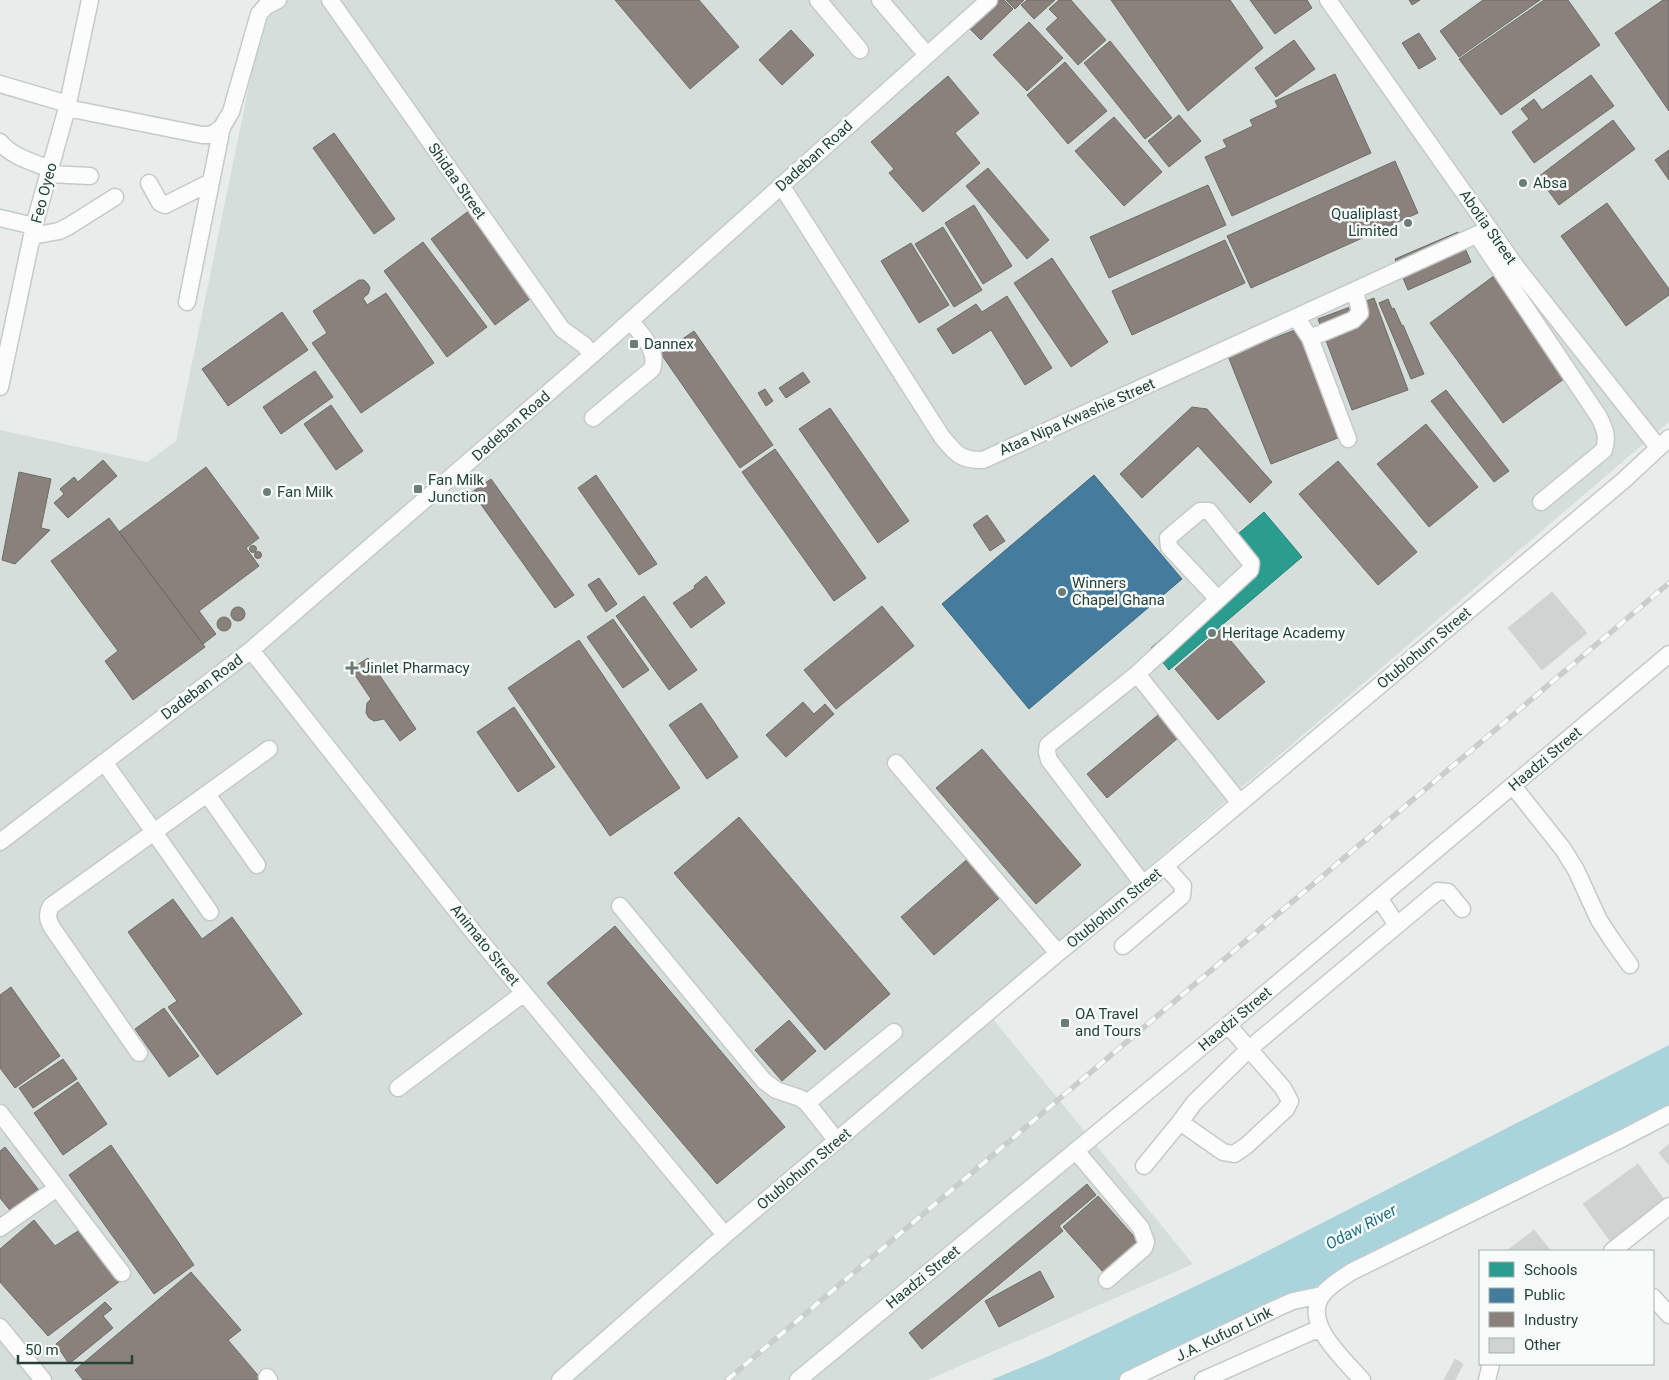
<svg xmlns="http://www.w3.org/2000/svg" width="1669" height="1380" font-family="Roboto,sans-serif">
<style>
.built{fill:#d6dedb}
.water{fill:#a9d4db}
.schools{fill:#2a9d8f;stroke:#288276}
.public{fill:#457b9d;stroke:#3b6a7f}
.industry{fill:#8a817c;stroke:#6b6e68}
.building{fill:#cfd4d2;stroke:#d1d6d4}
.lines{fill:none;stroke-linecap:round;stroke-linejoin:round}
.minor-casing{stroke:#c5cac8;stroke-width:19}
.minor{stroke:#fcfcfc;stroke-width:16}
.rail-casing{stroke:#c9cdcc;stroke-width:5.5}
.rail{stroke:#f7fbf9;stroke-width:4;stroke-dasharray:11;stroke-linecap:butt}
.poi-dot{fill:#697e78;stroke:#f7fbf9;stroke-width:2}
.labels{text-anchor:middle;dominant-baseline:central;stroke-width:5;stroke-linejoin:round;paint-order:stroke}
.street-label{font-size:15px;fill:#24423a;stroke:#f7fbf9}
.poi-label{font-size:15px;fill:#24423a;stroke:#f7fbf9;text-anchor:start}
.water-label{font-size:16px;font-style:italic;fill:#1c6f80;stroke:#f7fbf9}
</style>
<rect width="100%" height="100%" fill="#e8edeb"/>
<path class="built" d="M283 0H1669V422L984 1008 1193 1264 928 1380H0V430L147 462 176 441 263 17Z"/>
<path class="water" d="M1669 1045V1111L1493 1194 1319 1285 1120 1380H991L1049 1356 1244 1263Z"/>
<path class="schools" d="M1264 512 1302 557 1169 670 1151 648 1258 557 1238 534Z"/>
<path class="public" d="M1094 475 1182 579 1029 709 942 604Z"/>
<path class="industry" d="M615 0H699L739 47 690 89Z
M998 0H1004L1013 9 981 40 969 28Z
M1006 0H1024L1015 9Z
M1027 0H1055L1034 19 1021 5Z
M1059 0H1071L1106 40 1078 65 1046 29 1058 18 1049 9Z
M1111 0H1230L1263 48 1188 111Z
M1250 0H1307L1312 8 1275 34Z
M1409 0H1420L1412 5Z
M1483 0H1540L1459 57 1440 31Z
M1544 0H1568L1600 45 1501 115 1459 59Z
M1663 0H1669V111L1615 33Z
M1029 22 1063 58 1027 91 993 55Z
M791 30 814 55 782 85 759 60Z
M1419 33 1436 59 1419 69 1402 43Z
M1294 40 1315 69 1276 97 1255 68Z
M1110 41 1172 118 1145 139 1084 63Z
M1065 62 1107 111 1068 144 1027 95Z
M1335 74 1371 153 1232 216 1205 157 1227 147 1223 140 1253 126 1250 120 1278 107 1275 101Z
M1591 75 1614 106 1534 163 1512 132 1529 119 1521 109 1534 99 1542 110Z
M948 76 979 113 955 133 980 163 923 212 889 173 894 169 871 142Z
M1179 115 1201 141 1169 167 1148 141Z
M1114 117 1162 172 1124 206 1075 151Z
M1613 120 1635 149 1559 205 1538 177Z
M334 133 395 219 374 234 313 148Z
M1669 150V180L1655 160Z
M1395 161 1418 213 1251 288 1227 236Z
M988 168 1049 240 1027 259 966 186Z
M1208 185 1226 225 1109 278 1090 237Z
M1607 203 1669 289V295L1626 326 1561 236Z
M974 205 1012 266 983 284 945 223Z
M470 210 534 296 495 325 431 239Z
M943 227 982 290 954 307 915 244Z
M1458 232 1471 262 1408 290 1395 259Z
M1225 240 1245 283 1132 335 1112 291Z
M423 242 487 327 447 357 384 271Z
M911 243 949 305 919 323 881 261Z
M1052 258 1108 342 1071 367 1014 283Z
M1502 270 1575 371 1503 423 1430 323Z
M359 280H364L368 284 370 288 368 294 363 298 367 305 386 293 434 363 361 413 312 343 327 333 313 311Z
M1007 296 1052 368 1025 385 991 330 953 354 937 329 976 304 982 312Z
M1374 298 1408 390 1352 410 1318 319Z
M1388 299 1392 309 1394 308 1402 326 1403 325 1424 374 1411 379 1379 303Z
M282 312 308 350 228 406 202 369Z
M1300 328 1343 436 1271 464 1228 356Z
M694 331 773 445 740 468 661 354Z
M315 371 333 397 281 434 263 407Z
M803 372 810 382 786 398 779 388Z
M765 389 773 401 766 406 758 393Z
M1446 390 1509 471 1494 482 1431 401Z
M331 405 363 451 336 470 304 424Z
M1192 407 1207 409 1272 482 1250 503 1198 446 1142 498 1120 474Z
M830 408 909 521 878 543 799 429Z
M1426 424 1478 487 1429 527 1377 464Z
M775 449 866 578 834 601 742 472Z
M103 460 117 476 68 518 54 503 64 494 60 489 74 477 78 482Z
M1338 461 1417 552 1378 585 1299 494Z
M206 467 259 538 246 548 259 566 199 611 216 634 203 644 119 532Z
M19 472 51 479 41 528 50 530 15 564 2 560Z
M596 475 657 564 639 575 578 488Z
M491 479 574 595 555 608 472 492Z
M987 515 1005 541 990 551 973 525Z
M109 518 205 647 133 700 105 661 118 651 51 561Z
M249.5 549a3.5 3.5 0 1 1 7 0a3.5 3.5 0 1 1-7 0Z
M254.5 555a3.5 3.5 0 1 1 7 0a3.5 3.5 0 1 1-7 0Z
M706 576 725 603 691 628 673 603 695 588 694 586Z
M599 578 617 604 606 612 588 585Z
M644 596 697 670 669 690 616 616Z
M882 606 914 646 836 709 804 670Z
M231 614a7 7 0 1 1 14 0a7 7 0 1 1-14 0Z
M217 624a7 7 0 1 1 14 0a7 7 0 1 1-14 0Z
M613 619 649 670 623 688 587 637Z
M1221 629 1265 682 1218 720 1175 669Z
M579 640 680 788 610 836 508 688Z
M368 658 416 729 400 741 384 719 374 721 369 718 366 713 367 703 371 699 351 669Z
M803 702 814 714 825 704 834 714 786 757 766 735Z
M701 703 738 757 707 779 669 725Z
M514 707 555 767 518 792 477 732Z
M1158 715 1178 738 1107 798 1087 774Z
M982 749 1081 865 1036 904 936 788Z
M739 817 890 994 825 1050 674 873Z
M971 856 1004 894 934 955 901 917Z
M173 899 202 939 232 917 302 1014 217 1075 168 1007 177 1001 128 932Z
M615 926 785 1127 717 1184 547 983Z
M11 987 60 1056 15 1088 0 1068V995Z
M164 1008 199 1056 169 1077 135 1029Z
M789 1020 816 1051 782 1081 755 1050Z
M63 1059 77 1079 33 1108 19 1088Z
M78 1082 107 1124 63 1155 34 1113Z
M111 1145 194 1265 154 1294 69 1175Z
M5 1147 41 1193 13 1214 0 1198V1151Z
M1087 1184 1096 1195 1059 1226 1063 1231 922 1349 909 1333Z
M1098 1196 1138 1241 1103 1272 1063 1227Z
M34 1220 55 1246 78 1231 119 1282 48 1336 0 1282V1249Z
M1040 1271 1054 1297 999 1327 985 1301Z
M191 1272 241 1330 228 1340 262 1380H83L75 1370Z
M105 1302 112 1309 103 1316 113 1328 69 1364 56 1344Z"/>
<path class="building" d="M1552 592 1587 633 1542 670 1508 628Z
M1669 1144V1165L1659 1153Z
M1638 1164 1665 1201 1611 1242 1583 1204Z
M1534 1230 1551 1251H1508V1250Z
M1455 1359 1463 1364 1455 1380H1444Z"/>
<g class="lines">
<defs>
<path id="minor" d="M330 0 562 329 584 345 592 355
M818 0 860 50
M880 0 927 55
M1328 0 1517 268 1658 447
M0 84 68 104
M67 108 202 135H209L216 132 222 127 231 112 259 14 266 6 278 0
M0 142C12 157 33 162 50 169
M49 174 90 176
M149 183 160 203 165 205 211 182
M781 185 942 437C956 454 960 460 983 460L1489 229
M0 218 34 226
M1477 235 1599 417C1605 429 1608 437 1604 450L1541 502
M32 236 59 231 69 226 115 197
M187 302 222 127
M1296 317 1310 338 1353 320 1360 313 1355 290
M1310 338 1348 439
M0 387 34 226 67 108 90 0
M593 418 652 369C659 351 641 335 631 321
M251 650 474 933 725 1235
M1137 674 1240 803
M104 762 154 832 269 749
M896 763 1058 953
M1513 786 1563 849 1576 870 1599 920 1612 940 1630 965
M207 794 257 865
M0 842 251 650 592 355 989 0
M1143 884 1049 760 1047 752 1048 745 1137 674 1250 570 1251 563 1209 511H1200L1168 538 1169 547 1218 599
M1379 898 1397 925
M620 906 764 1081 776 1090 800 1098 807 1103 837 1141
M1123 946 1182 896 1183 886 1165 866
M139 1053 53 929C48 921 46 915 51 906L154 832 210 912
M398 1088 524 993
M807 1103 894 1032
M0 1113 122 1273
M1180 1122 1223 1152 1234 1154 1246 1146 1286 1109 1290 1101 1283 1088 1228 1025
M1076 1151 1141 1228 1146 1242 1144 1248 1107 1280
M1144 1166 1180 1122 1194 1103 1249 1049 1438 891 1448 892 1462 909
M0 1228 57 1188
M1612 1251 1669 1206
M1653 1297 1669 1315
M0 1327 43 1380
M267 1377 269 1380
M560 1380 725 1235 1058 953 1165 866 1624 480 1669 438
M798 1380 1228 1025 1669 654
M1128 1380 1277 1308 1293 1301 1322 1295
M1203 1380 1320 1328
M1362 1380C1345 1360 1300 1322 1323 1294 1330 1285 1341 1279 1351 1272L1623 1138 1669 1114
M1487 1380 1491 1364"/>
</defs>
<use href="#minor" class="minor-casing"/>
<use href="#minor" class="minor"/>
<defs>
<path id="rail" d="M727 1380 1669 583"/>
</defs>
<use href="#rail" class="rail-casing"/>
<use href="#rail" class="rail"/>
</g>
<g class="poi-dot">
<circle cx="1523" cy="183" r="5"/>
<circle cx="1408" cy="223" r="5"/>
<rect x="629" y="339" width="10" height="10" rx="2.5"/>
<rect x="413" y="484" width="10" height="10" rx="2.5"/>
<circle cx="267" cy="492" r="5"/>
<circle cx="1062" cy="592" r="5"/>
<circle cx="1212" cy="633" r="5"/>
<path d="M349.5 660.5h5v5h5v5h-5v5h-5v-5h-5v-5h5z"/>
<rect x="1060" y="1018" width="10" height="10" rx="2.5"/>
</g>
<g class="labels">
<g class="street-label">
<text transform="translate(814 156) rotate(-42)">Dadeban Road</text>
<text transform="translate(457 181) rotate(55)">Shidaa Street</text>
<text transform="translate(44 193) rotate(-75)">Feo Oyeo</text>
<text transform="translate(1488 227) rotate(55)">Abotia Street</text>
<text transform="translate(1077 417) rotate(-24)">Ataa Nipa Kwashie Street</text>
<text transform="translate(511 426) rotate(-41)">Dadeban Road</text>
<text transform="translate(1424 648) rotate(-40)">Otublohum Street</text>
<text transform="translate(202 687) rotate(-37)">Dadeban Road</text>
<text transform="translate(1545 759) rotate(-40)">Haadzi Street</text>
<text transform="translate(1114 908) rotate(-39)">Otublohum Street</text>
<text transform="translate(485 945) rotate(51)">Animato Street</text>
<text transform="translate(1235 1019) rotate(-40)">Haadzi Street</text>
<text transform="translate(804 1169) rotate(-40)">Otublohum Street</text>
<text transform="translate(923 1277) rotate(-39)">Haadzi Street</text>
<text transform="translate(1224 1334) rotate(-26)">J.A. Kufuor Link</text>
</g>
<g class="poi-label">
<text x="1533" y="183">Absa</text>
<text x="1398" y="214" text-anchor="end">Qualiplast<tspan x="1398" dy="17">Limited</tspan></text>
<text x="644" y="344">Dannex</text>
<text x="428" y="480">Fan Milk<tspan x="428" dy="17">Junction</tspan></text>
<text x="277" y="492">Fan Milk</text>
<text x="1072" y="583">Winners<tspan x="1072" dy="17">Chapel Ghana</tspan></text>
<text x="1222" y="633">Heritage Academy</text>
<text x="362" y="668">Jinlet Pharmacy</text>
<text x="1075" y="1014">OA Travel<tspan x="1075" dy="17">and Tours</tspan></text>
</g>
<g class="water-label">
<text transform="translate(1361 1227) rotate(-28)">Odaw River</text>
</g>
</g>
<rect x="1479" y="1250" width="175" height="115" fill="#f7fbf9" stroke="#a3b1ad"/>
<rect x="1489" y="1262" width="25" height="15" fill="#2a9d8f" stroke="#a3b1ad"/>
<text x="1524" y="1275" font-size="15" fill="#24423a">Schools</text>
<rect x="1489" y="1288" width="25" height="15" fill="#457b9d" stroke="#a3b1ad"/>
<text x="1524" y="1300" font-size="15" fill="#24423a">Public</text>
<rect x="1489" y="1312" width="25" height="15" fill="#8a817c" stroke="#a3b1ad"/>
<text x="1524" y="1325" font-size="15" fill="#24423a">Industry</text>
<rect x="1489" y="1338" width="25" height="15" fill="#cfd4d2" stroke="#a3b1ad"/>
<text x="1524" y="1350" font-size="15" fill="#24423a">Other</text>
<path d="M18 1355v8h114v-8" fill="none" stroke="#24423a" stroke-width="2.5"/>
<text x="25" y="1355" font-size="15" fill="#24423a" stroke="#f7fbf9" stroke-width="4" paint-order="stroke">50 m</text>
</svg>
